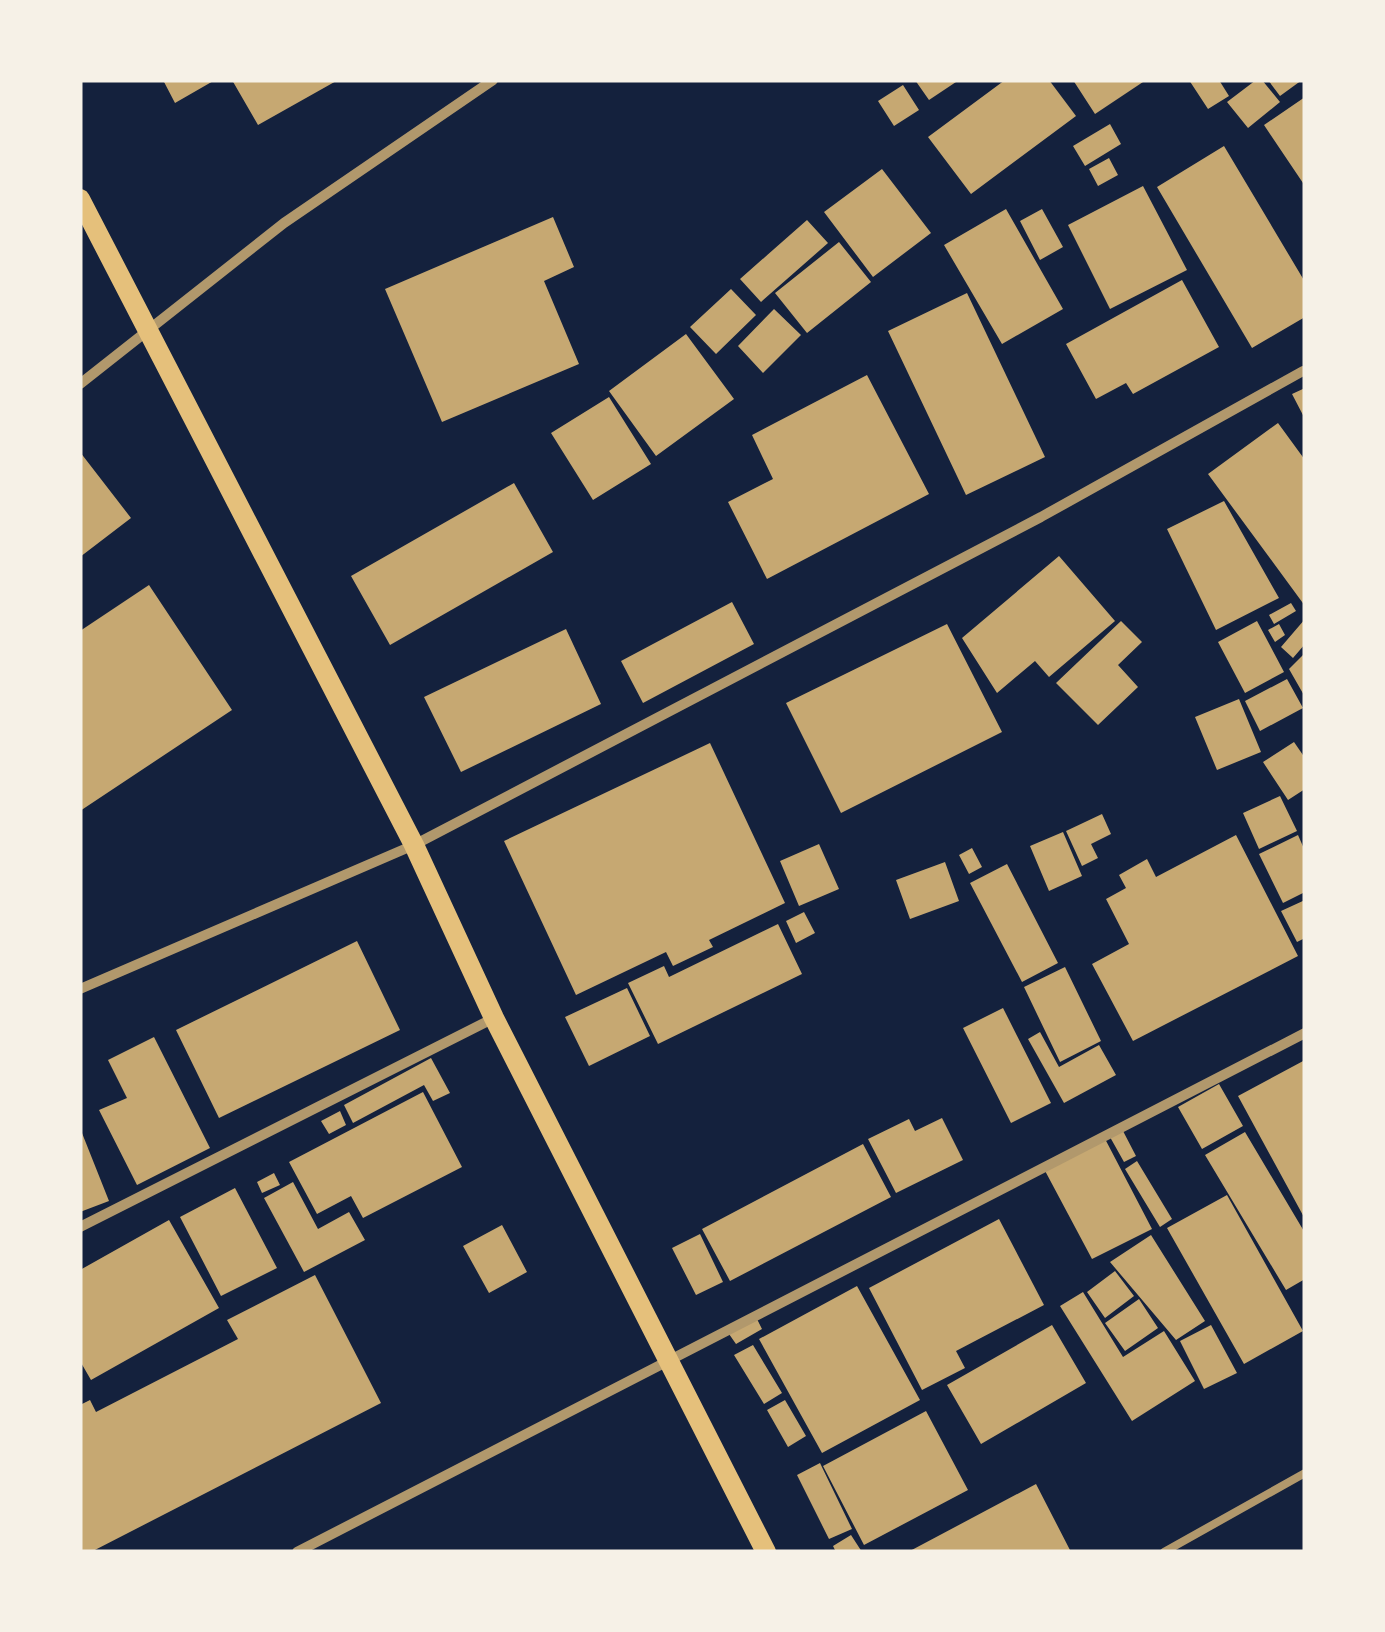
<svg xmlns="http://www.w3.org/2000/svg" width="1385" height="1632" font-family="Rubik,sans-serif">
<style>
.building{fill:#c6a872}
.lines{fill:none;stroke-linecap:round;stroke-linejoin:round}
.service{stroke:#b1986c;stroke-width:8}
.minor{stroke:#b1986c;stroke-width:10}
.secondary{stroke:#e5c07b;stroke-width:20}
</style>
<rect width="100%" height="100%" fill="#14213d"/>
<path class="building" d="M163 80H215L175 103Z
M232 80H338L258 125Z
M915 80H959L929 100Z
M1005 80H1049L1076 116 971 194 928 137Z
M1073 80H1146L1095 114Z
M1189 80H1219L1229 96 1208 109Z
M1256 80H1262L1280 102 1248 128 1227 102Z
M1268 80H1302L1280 96Z
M903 85 919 110 894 126 878 101Z
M1305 97V186L1264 125Z
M1110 124 1121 144 1085 166 1073 146Z
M1224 146 1305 282V317L1252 348 1157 187Z
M1109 158 1118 175 1098 186 1089 169Z
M882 169 931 233 873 277 824 212Z
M1143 186 1187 270 1110 309 1068 225Z
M1006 209 1063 309 1002 344 944 245Z
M1042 209 1063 247 1040 260 1020 221Z
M553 217 574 267 544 281 579 364 442 422 385 289Z
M807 220 828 243 761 302 740 279Z
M839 242 871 282 807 333 775 293Z
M1182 280 1219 347 1133 394 1126 383 1096 399 1066 344Z
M731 289 756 315 716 354 690 327Z
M967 293 1045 457 966 495 888 331Z
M774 309 801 335 763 373 738 346Z
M686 334 734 399 656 456 609 391Z
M867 375 929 494 767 579 728 502 773 479 752 435Z
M1305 388V419L1292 394Z
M609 397 651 464 593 500 551 433Z
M1278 423 1305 460V606L1208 474Z
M80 452 131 518 80 557Z
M514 483 553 552 390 645 351 576Z
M1224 501 1279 598 1216 630 1167 529Z
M1059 556 1115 621 1049 677 1035 661 997 693 962 638Z
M149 585 232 710 80 811V631Z
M732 602 754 644 643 703 621 661Z
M1291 603 1296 611 1274 624 1269 615Z
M1305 619V644L1293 658 1281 647Z
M1121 621 1142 642 1118 665 1138 687 1098 725 1056 683Z
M1257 621 1284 672 1245 693 1218 642Z
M947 624 1002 732 841 813 786 703Z
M1279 624 1285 635 1275 642 1268 630Z
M566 629 601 704 461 772 424 697Z
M1305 653V697L1289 669Z
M1287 679 1303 708 1260 731 1245 701Z
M1239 699 1261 752 1217 770 1195 717Z
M1294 742 1305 758V789L1288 800 1263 762Z
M710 743 785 903 709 940 713 947 673 966 666 952 576 995 504 841Z
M1280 796 1297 831 1259 849 1243 813Z
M1102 814 1111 834 1091 844 1098 858 1082 866 1066 831Z
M1063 832 1082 876 1049 891 1030 846Z
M1236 835 1298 956 1133 1041 1092 964 1129 944 1106 899 1126 888 1119 875 1147 859 1156 877Z
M1298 835 1305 851V892L1283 903 1259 854Z
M819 844 839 889 799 906 780 861Z
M972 848 982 867 969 874 959 855Z
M945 862 959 901 910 919 896 880Z
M1007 864 1058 963 1022 982 970 883Z
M1305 900V938L1297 942 1281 911Z
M804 912 815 933 796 943 786 921Z
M778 924 802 974 658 1044 628 983 664 966 669 977Z
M357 941 400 1030 219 1118 176 1030Z
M1065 967 1101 1041 1060 1062 1024 987Z
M627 988 650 1036 589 1066 565 1017Z
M1003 1008 1051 1103 1011 1123 963 1028Z
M1040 1032 1059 1067 1099 1045 1116 1075 1064 1103 1028 1039Z
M154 1037 210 1148 137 1185 99 1110 127 1098 108 1060Z
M431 1058 450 1093 433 1101 424 1085 353 1123 344 1105Z
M1305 1060V1219L1238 1096Z
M1219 1084 1243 1126 1202 1149 1178 1107Z
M423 1092 462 1167 363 1218 351 1196 317 1214 289 1162Z
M340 1111 346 1125 329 1134 321 1121Z
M942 1118 963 1160 896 1193 868 1139 909 1119 915 1131Z
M80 1128 109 1201 80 1212Z
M1123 1131 1136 1156 1124 1162 1110 1137Z
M1245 1132 1305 1233V1279L1286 1290 1205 1155Z
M1103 1135 1152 1229 1092 1259 1043 1167Z
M863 1144 891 1197 730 1281 702 1229Z
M1137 1161 1172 1219 1160 1227 1125 1169Z
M274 1173 280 1185 262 1193 257 1182Z
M293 1182 318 1229 349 1212 365 1240 304 1272 264 1198Z
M235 1188 277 1268 221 1296 180 1217Z
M1227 1195 1303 1331 1244 1364 1167 1228Z
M999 1219 1044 1305 956 1351 965 1368 922 1390 869 1288Z
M169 1220 219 1308 91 1380 80 1361V1270Z
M502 1225 527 1272 489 1293 463 1246Z
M700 1234 723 1282 696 1295 672 1248Z
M1151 1235 1205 1321 1176 1340 1110 1262Z
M1115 1271 1134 1296 1105 1318 1087 1292Z
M315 1275 381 1403 91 1552H80V1405L90 1400 96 1412 238 1339 227 1320Z
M857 1286 920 1400 822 1453 759 1339Z
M1083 1292 1123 1357 1164 1331 1195 1381 1132 1421 1060 1306Z
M1139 1299 1158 1328 1125 1351 1105 1323Z
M757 1319 762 1329 736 1344 729 1334Z
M1052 1325 1086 1383 981 1444 947 1385Z
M1211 1325 1237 1373 1204 1389 1180 1341Z
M753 1345 782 1393 764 1404 734 1355Z
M785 1400 806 1436 788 1447 767 1410Z
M926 1411 968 1490 864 1545 823 1466Z
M820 1463 852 1529 829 1539 797 1475Z
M1036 1484 1071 1552H908Z
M851 1535 862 1552H836L833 1546Z"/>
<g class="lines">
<path class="service" d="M1164 1552 1305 1473"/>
<path class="minor" d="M80 384 284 223 493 80
M80 989 414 845 1041 517 1303 371
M80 1227 494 1018
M297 1552 1305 1033"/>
<path class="secondary" d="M80 199 414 845 494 1018 766 1552"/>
</g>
<rect width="1385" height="1632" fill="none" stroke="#f6f1e7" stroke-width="165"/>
</svg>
